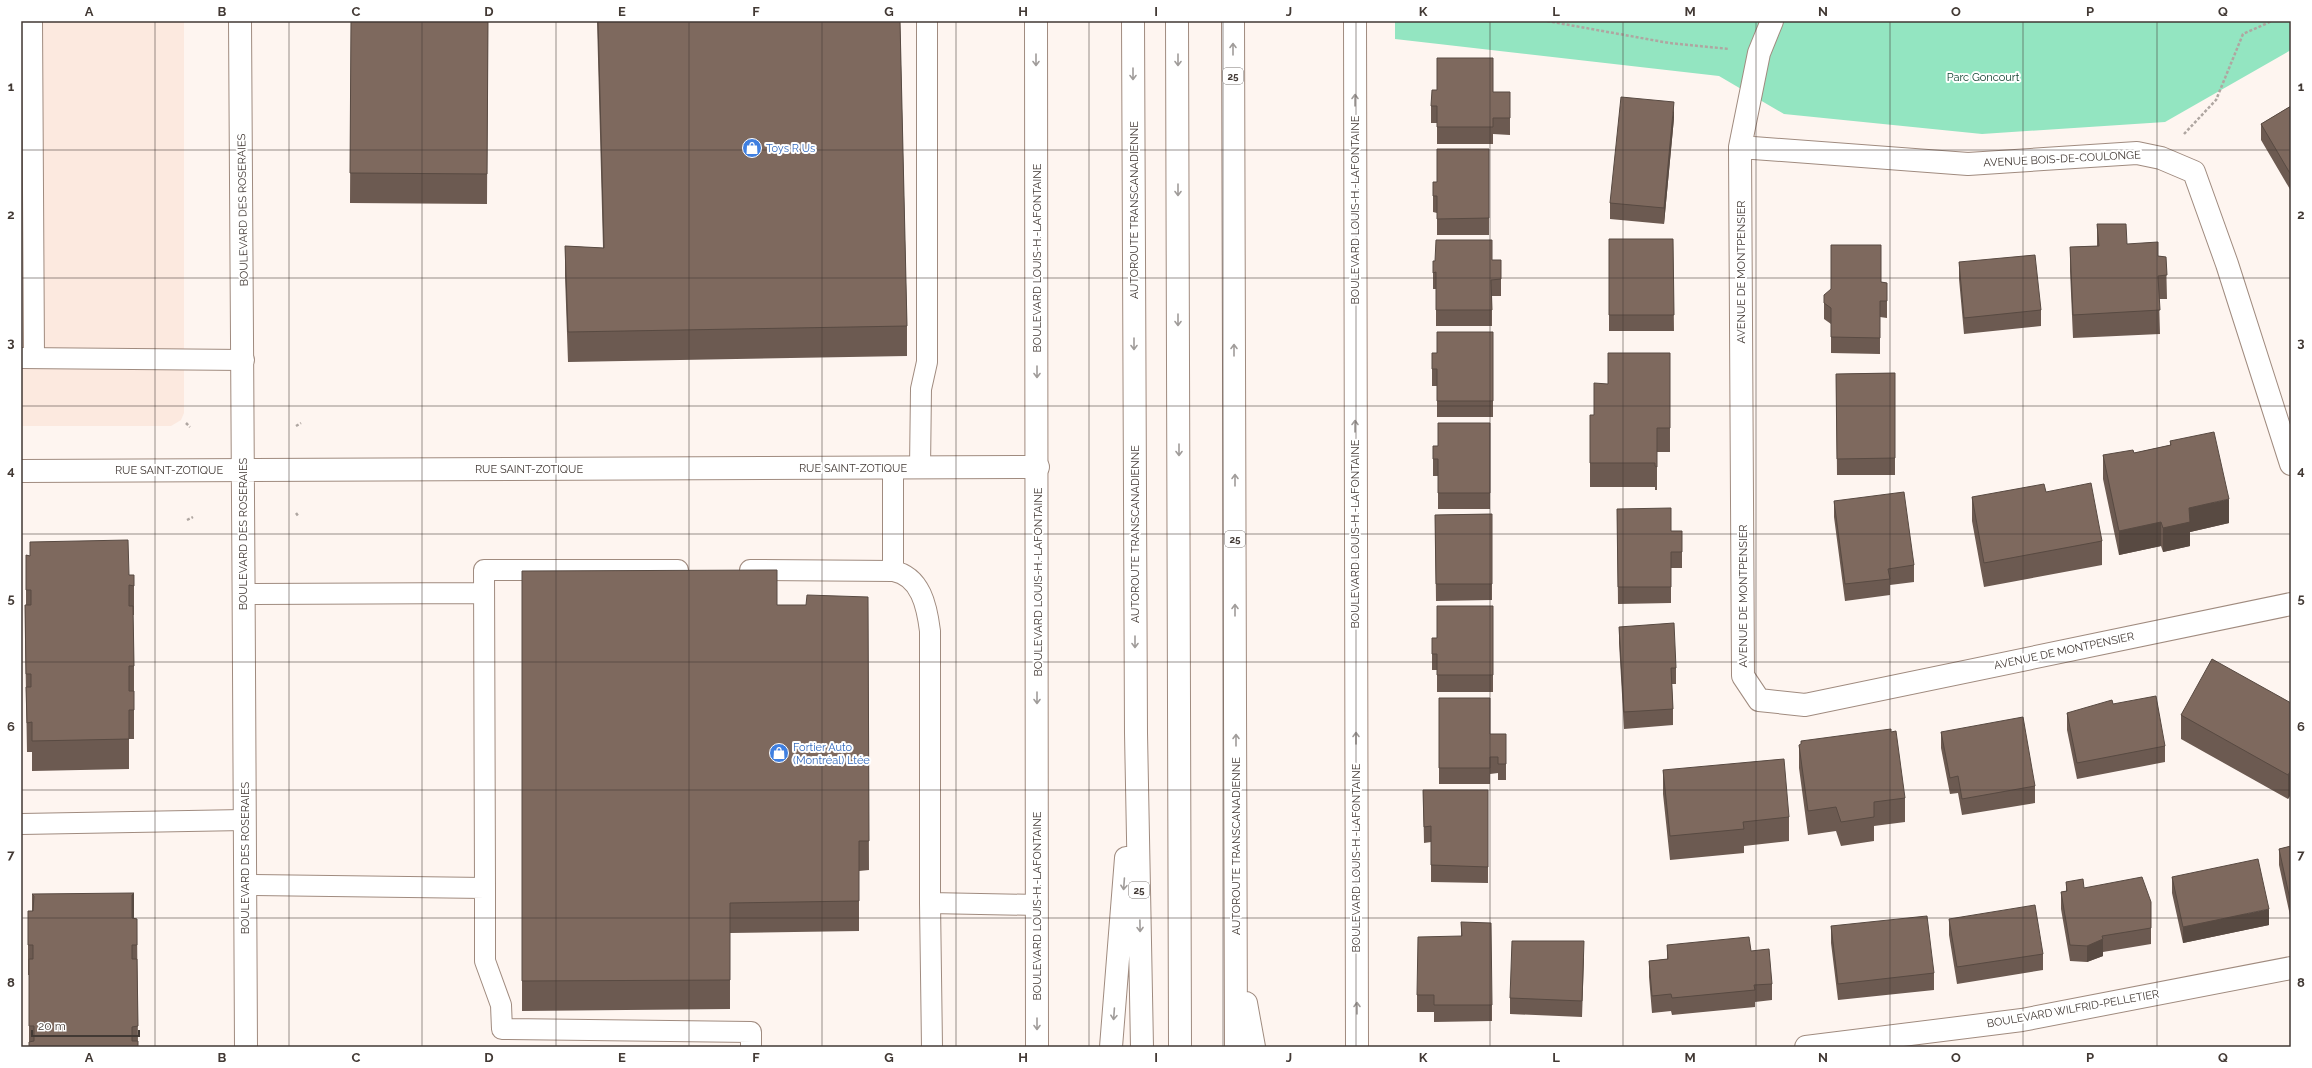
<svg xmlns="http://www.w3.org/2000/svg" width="2312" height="1068" font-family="Raleway,sans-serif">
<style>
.built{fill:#fce9df}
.green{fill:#93e5c1}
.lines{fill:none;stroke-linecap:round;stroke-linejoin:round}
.lane-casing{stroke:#a08b7f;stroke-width:22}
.street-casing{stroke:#a08b7f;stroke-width:24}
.secondary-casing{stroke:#a08b7f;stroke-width:24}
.highway-casing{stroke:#a08b7f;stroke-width:24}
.path{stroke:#afa6a1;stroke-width:2.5;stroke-dasharray:3 2;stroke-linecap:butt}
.lane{stroke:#fff;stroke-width:20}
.street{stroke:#fff;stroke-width:22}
.secondary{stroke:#fff;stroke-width:22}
.highway{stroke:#fff;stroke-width:22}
.wall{fill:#6c5a51}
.shaded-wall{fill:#584a42}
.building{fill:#7e695e;stroke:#584a42}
.oneway{stroke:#a09c9a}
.grid{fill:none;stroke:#423934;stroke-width:1;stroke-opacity:0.55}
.labels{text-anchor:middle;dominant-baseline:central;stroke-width:4;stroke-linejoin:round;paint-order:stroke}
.shield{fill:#fff;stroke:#7b7471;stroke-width:1}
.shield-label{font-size:10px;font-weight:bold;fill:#423934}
.park-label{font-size:11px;fill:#0e402e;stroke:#fff}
.shop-label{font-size:11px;fill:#366cbe;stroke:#fff;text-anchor:start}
.street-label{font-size:11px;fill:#423934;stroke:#fff}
.neatline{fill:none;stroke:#423934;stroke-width:1.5}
.grid-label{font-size:13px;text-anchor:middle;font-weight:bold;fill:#423934}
</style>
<rect width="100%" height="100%" fill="#fef5f0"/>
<path class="built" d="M21 21H184V413L181 420 171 426H21Z"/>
<path class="green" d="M1395 21H2291V50L2165 122 1982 134 1784 114 1719 76 1395 39Z"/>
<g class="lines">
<defs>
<path id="lane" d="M32 21 34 358
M21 358 244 360
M920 468 921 389 927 362V21
M750 570 893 571V467
M893 571C921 576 927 607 930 631V903
M243 594 484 593
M21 824 244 820
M245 885 485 888 484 570H678
M485 888V961L501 1005 502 1029 751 1032V1047
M932 1047 930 903 1037 905"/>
<path id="street" d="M240 21C244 363 243 705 246 1047
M1772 21 1759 53 1740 147 1743 676 1759 700 1805 705 2291 604
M1740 147 1968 164 2137 153 2161 158 2194 172 2227 264 2291 464
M21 471 1038 467
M1806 1047 2022 1020 2291 968"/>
<path id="secondary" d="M1036 21 1037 1047
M1355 21 1357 1047"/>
<path id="highway" d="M1133 21 1136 733 1142 1047
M1177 21 1180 1047
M1233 21 1236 1047
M1246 1003 1254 1047
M1111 1047 1126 858"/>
</defs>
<use href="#lane" class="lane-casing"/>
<use href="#street" class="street-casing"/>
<use href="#secondary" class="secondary-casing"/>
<use href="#highway" class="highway-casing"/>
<path class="path" d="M1547 21 1669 43 1729 49
M2184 134 2216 100 2243 34 2272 21
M186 423 190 427
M296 426 301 423
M296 513 299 517
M187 520 193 517"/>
<use href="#lane" class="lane"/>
<use href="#street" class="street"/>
<use href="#secondary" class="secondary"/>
<use href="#highway" class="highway"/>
</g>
<path class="wall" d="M351 21H488L487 204 350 203Z
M597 21H900L907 326V356L568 362 565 276V246L603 248Z
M1493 92H1510V135L1493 134V144H1437V123H1431V106Z
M2291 106V191L2261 140V124Z
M1674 118 1664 224 1610 219V203Z
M1489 149V235H1437V213L1433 212V182H1437Z
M2097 224 2127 244 2158 256 2166 257 2167 299H2159L2160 334 2073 338 2070 271V247L2097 246Z
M1609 239H1673L1674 331H1609Z
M1492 260H1501V296H1492V326H1436V289H1433V261Z
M1959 262 2041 310V326L1964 334 1959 279Z
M1881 282 1887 283V318L1880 317V354L1831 353V324L1824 319V303Z
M1493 332V417H1437V386H1432V369L1437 353Z
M1670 353V452H1657V490H1655V487H1590V415H1594L1608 384Z
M1895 373V475H1837L1836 374Z
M1490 423V509H1438V476H1433V446H1438Z
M2170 441 2229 523 2190 532V546L2163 552 2161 546 2119 555 2103 479V455L2134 453 2170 445Z
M2046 492 2102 541V565L1984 587 1972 521V497Z
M1834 501 1914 565V582L1890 585V595L1845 601 1834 517Z
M1617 509 1671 531H1682V568H1671V603L1618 604Z
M1492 514V600L1436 601 1435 515Z
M30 542 129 575H134V615H133L134 666V739H129V769L32 771V752H27L25 635V605H26V555L30 556Z
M522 571 777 605H806L868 597 869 870 859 871V931L730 933V1009L522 1011Z
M1493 606V692H1437V670H1432V638H1437Z
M1619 627 1676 668V684H1672L1673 709V725L1624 729 1619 643Z
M1439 698 1490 734H1506V780H1498V773L1490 774V784H1439Z
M2291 703V794L2288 799 2181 739V715Z
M2113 704 2165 746V762L2077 779 2067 730V713Z
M1941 732 2035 786V803L1962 815 1958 793 1950 794 1941 748Z
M1799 745 1905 798V822L1874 826V841L1841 846 1836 831 1808 835 1799 768Z
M1663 770 1789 817V841L1744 846V853L1670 860 1663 794Z
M1423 790H1488V883L1431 882V842L1424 843Z
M2291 846V920L2279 865V849Z
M2172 877 2269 925 2183 943 2172 893Z
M2066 882 2084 888 2151 902V944L2103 952V956L2087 962 2070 961 2061 909V892L2066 891Z
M32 894 134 918 137 919 138 1047 29 1042V975H28V911H32Z
M1949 919 2043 954V970L1957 984 1949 935Z
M1461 922 1492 1005V1021L1434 1022V1012H1417V995L1461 936Z
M1831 926 1934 973V990L1838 1000 1831 943Z
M1667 945 1751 951 1772 984V1000L1755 1002V1007L1672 1015 1671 1011 1652 1013 1649 977V961L1667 959Z
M1584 958 1582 1017 1510 1014V998Z"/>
<path class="shaded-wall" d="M1674 102V118L1664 224V208Z
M2229 499V523L2190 532V546L2163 552V528L2189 508Z
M2161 522V546L2119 555V531Z
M2291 770V794L2288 799V775Z
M134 893V923L132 925V895Z
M2269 909V925L2183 943V927Z
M2103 939V956L2087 962V946Z"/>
<path class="building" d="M351 21H488L487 174 350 173Z
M598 21H900L907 326 568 332 565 246 604 248Z
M1437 58H1493V92H1510V118H1493V127H1437V106H1431L1432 90H1437Z
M1621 97 1674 102 1664 208 1610 203Z
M2291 106V175L2261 124Z
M1437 149H1489V218L1437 219V196H1433V182H1437Z
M2097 224H2126L2127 244 2158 242V256L2166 257 2167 275 2158 276 2160 310 2073 315 2070 247 2099 246Z
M1609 239H1673L1674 315H1609Z
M1436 240H1492V260H1501V279L1491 280 1492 310H1436V272L1433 273V261H1435Z
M1831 245H1881V282L1887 283V301H1880V338L1831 337V308L1824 303V295L1831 289Z
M2035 255 2041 310 1964 318 1959 262Z
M1437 332H1493V401H1437V369H1432V353H1437Z
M1608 353H1670V428H1657V467L1655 466V463H1590V415H1594V383L1608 384Z
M1895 373V458L1837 459 1836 374Z
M1438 423H1490V493H1438V459H1433V446H1438Z
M2214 432 2229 499 2189 508 2190 522 2163 528 2161 522 2119 531 2103 455 2133 450 2134 453 2171 445 2170 441Z
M2091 483 2102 541 1984 563 1972 497 2044 484 2046 492Z
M1904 492 1914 565 1888 569 1890 579 1845 584 1834 501Z
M1671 508V531H1682V552H1671V587H1618L1617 509Z
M1492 514V584H1436L1435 515Z
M128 540 129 575H134V586L129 585V606H133L134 666H129V691H134V710H129V739L32 741V722L27 723 26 687H31V674H26L25 605H31V590H26V555L30 556V542Z
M777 570V605H806L807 595 868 597 869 841H859V901L730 903V980L522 981V571Z
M1437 606H1493V675H1437V654H1432V638H1437Z
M1674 623 1676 668H1671L1673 709 1624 712 1619 627Z
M2212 659 2291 703V770L2288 775 2181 715Z
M2156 696 2165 746 2077 763 2067 713 2112 700 2113 704Z
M1439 698H1490V734H1506V764H1498V757H1490V768H1439Z
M2023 717 2035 786 1962 799 1958 776 1950 778 1941 732Z
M1891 729V732L1896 731 1905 798 1874 802V817L1841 822 1836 807 1808 811 1799 745 1801 744V741Z
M1784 759 1789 817 1743 822 1744 829 1670 836 1663 770Z
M1423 790H1488V867L1431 865V826L1424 827Z
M2291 846V904L2279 849Z
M2258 859 2269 909 2183 927 2172 877Z
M2142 877 2151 902V928L2102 936 2103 939 2087 946 2070 945 2061 892 2067 891 2066 882 2083 879 2084 888Z
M134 893 132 895V918L137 919V945H132V959H137L138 1026 132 1027V1041H138V1047H29V1042L34 1041V1026H29V959H33V945H28V911H33L34 896 32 894Z
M2035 905 2043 954 1957 967 1949 919Z
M1927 916 1934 973 1838 984 1831 926Z
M1461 922 1491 923 1492 1005H1434V995H1417L1418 937 1462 936Z
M1749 937 1751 951 1769 949 1772 984 1754 985 1755 990 1672 998 1671 994 1652 996 1649 961 1668 959 1667 945Z
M1512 941H1584L1582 1001 1510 998Z"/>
<defs><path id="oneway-shaft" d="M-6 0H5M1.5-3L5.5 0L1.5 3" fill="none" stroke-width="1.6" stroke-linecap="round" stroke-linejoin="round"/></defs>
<g class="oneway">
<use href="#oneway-shaft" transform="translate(1233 49) rotate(-90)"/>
<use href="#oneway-shaft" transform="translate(1036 60) rotate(90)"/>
<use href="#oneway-shaft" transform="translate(1178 60) rotate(90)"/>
<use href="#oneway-shaft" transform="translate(1133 74) rotate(90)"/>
<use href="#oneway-shaft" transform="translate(1355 100) rotate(-90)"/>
<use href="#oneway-shaft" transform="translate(1178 190) rotate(90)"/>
<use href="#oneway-shaft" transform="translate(1178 320) rotate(90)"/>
<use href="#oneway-shaft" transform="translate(1134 344) rotate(90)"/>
<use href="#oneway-shaft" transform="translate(1234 350) rotate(-90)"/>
<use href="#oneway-shaft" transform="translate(1037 372) rotate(90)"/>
<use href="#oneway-shaft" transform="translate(1355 426) rotate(-90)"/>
<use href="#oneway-shaft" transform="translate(1179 450) rotate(90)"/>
<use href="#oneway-shaft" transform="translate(1235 480) rotate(-90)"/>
<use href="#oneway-shaft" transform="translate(1235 610) rotate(-90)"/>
<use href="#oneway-shaft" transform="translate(1135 642) rotate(90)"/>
<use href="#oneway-shaft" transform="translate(1037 698) rotate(90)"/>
<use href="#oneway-shaft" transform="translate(1356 738) rotate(-90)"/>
<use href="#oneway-shaft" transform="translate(1236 740) rotate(-90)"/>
<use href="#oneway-shaft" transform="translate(1124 884) rotate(94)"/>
<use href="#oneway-shaft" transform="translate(1140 926) rotate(89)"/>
<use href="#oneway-shaft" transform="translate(1357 1008) rotate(-90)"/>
<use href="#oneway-shaft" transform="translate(1114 1014) rotate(94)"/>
<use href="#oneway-shaft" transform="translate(1037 1024) rotate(90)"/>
</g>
<path class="grid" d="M155 21V1047M289 21V1047M422 21V1047M556 21V1047M689 21V1047M822 21V1047M956 21V1047M1089 21V1047M1223 21V1047M1356 21V1047M1490 21V1047M1623 21V1047M1756 21V1047M1890 21V1047M2023 21V1047M2157 21V1047M21 150H2291M21 278H2291M21 406H2291M21 534H2291M21 662H2291M21 790H2291M21 918H2291"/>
<defs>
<symbol id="shop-disc" viewBox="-11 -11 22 22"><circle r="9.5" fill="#3f7fe0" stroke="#fff"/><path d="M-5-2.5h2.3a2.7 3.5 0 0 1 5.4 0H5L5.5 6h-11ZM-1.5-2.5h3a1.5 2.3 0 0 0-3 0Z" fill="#fff"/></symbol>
</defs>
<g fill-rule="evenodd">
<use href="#shop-disc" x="741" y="137" width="22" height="22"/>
<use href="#shop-disc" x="768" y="742" width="22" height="22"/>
</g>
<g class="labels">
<g class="shield">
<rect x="1223" y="68" width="20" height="16" rx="3"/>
<rect x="1225" y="531" width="20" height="16" rx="3"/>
<rect x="1129" y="882" width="20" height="16" rx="3"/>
</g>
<g class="shield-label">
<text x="1233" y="76">25</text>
<text x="1235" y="539">25</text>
<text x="1139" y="890">25</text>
</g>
<g class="park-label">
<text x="1983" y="77">Parc Goncourt</text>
</g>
<g class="shop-label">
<text x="766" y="148">Toys R Us</text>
<text x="793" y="747">Fortier Auto<tspan x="793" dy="13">(Montréal) Ltée</tspan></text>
</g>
<g class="street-label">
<text transform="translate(2062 159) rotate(-3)">AVENUE BOIS-DE-COULONGE</text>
<text transform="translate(243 210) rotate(-91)">BOULEVARD DES ROSERAIES</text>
<text transform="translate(1134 210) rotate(-90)">AUTOROUTE TRANSCANADIENNE</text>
<text transform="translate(1355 210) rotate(-90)">BOULEVARD LOUIS-H.-LAFONTAINE</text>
<text transform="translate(1037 258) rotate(-90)">BOULEVARD LOUIS-H.-LAFONTAINE</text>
<text transform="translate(1741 272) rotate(-90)">AVENUE DE MONTPENSIER</text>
<text x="853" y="468">RUE SAINT-ZOTIQUE</text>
<text x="529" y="469">RUE SAINT-ZOTIQUE</text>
<text x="169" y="470">RUE SAINT-ZOTIQUE</text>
<text transform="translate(243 534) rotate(-90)">BOULEVARD DES ROSERAIES</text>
<text transform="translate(1135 534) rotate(-90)">AUTOROUTE TRANSCANADIENNE</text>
<text transform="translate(1355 534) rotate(-90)">BOULEVARD LOUIS-H.-LAFONTAINE</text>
<text transform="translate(1038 582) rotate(-90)">BOULEVARD LOUIS-H.-LAFONTAINE</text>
<text transform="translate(1743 596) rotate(-90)">AVENUE DE MONTPENSIER</text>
<text transform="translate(2064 651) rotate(-12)">AVENUE DE MONTPENSIER</text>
<text transform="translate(1236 846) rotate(-90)">AUTOROUTE TRANSCANADIENNE</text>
<text transform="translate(245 858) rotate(-90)">BOULEVARD DES ROSERAIES</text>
<text transform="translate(1356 858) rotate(-90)">BOULEVARD LOUIS-H.-LAFONTAINE</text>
<text transform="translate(1037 906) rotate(-90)">BOULEVARD LOUIS-H.-LAFONTAINE</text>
<text transform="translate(2073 1009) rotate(-10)">BOULEVARD WILFRID-PELLETIER</text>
</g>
</g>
<rect width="2312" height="1068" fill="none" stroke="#ffffff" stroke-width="44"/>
<path d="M32 1030v6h107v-6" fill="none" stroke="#423934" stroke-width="2"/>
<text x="38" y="1030" font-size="12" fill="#423934" stroke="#ffffff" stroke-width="3" paint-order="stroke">20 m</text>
<rect x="22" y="22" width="2268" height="1024" class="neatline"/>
<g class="grid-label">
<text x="89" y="16">A</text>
<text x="222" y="16">B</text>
<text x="356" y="16">C</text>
<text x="489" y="16">D</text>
<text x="622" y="16">E</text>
<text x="756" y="16">F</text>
<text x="889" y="16">G</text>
<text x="1023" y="16">H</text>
<text x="1156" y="16">I</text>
<text x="1289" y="16">J</text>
<text x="1423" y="16">K</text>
<text x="1556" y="16">L</text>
<text x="1690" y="16">M</text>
<text x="1823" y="16">N</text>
<text x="1956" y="16">O</text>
<text x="2090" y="16">P</text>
<text x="2223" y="16">Q</text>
<text x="11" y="91">1</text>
<text x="2301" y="91">1</text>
<text x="11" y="219">2</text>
<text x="2301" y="219">2</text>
<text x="11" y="347">3</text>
<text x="2301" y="347">3</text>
<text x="11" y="475">4</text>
<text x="2301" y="475">4</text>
<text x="11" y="603">5</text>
<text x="2301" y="603">5</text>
<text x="11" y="731">6</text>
<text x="2301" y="731">6</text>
<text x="11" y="859">7</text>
<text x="2301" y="859">7</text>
<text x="11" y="987">8</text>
<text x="2301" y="987">8</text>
<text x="89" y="1062">A</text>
<text x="222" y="1062">B</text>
<text x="356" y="1062">C</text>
<text x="489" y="1062">D</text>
<text x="622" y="1062">E</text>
<text x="756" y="1062">F</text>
<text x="889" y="1062">G</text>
<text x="1023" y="1062">H</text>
<text x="1156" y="1062">I</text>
<text x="1289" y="1062">J</text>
<text x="1423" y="1062">K</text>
<text x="1556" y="1062">L</text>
<text x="1690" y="1062">M</text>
<text x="1823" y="1062">N</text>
<text x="1956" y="1062">O</text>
<text x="2090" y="1062">P</text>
<text x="2223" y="1062">Q</text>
</g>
</svg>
